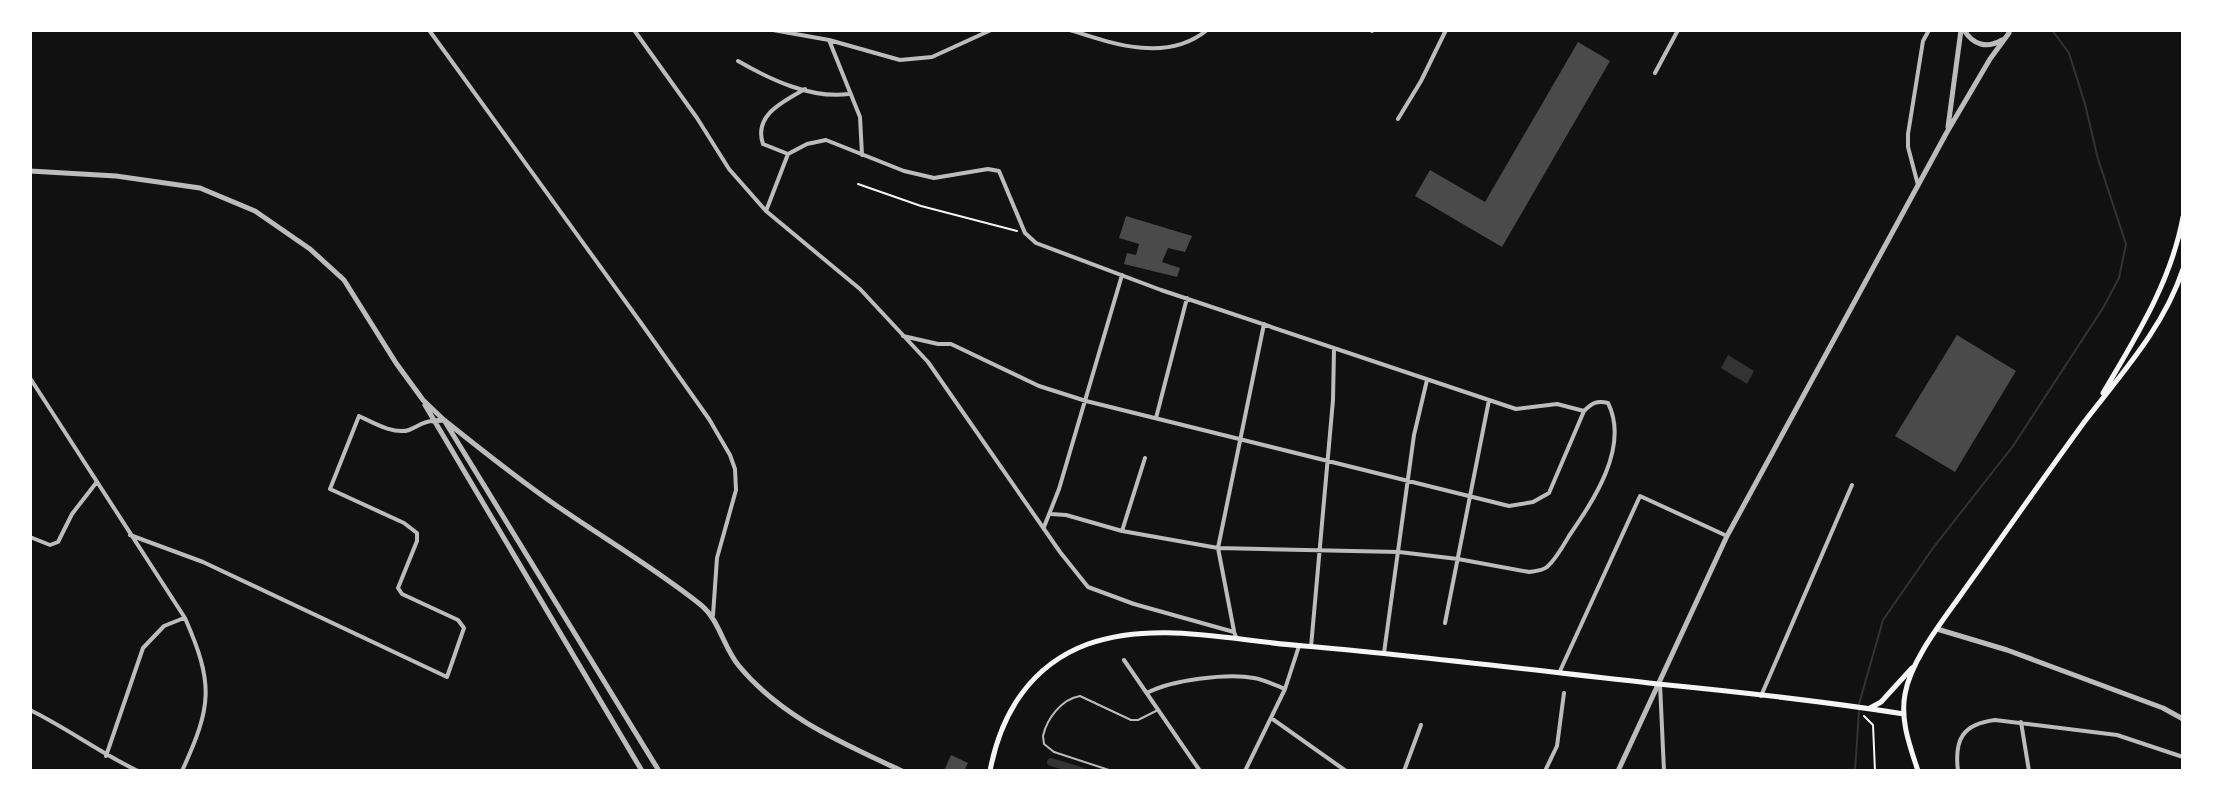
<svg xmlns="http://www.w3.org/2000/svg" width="2213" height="801" font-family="'Sofia Sans Condensed',sans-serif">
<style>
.water{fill:#333}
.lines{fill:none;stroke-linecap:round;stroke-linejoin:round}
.stream{stroke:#333;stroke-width:2}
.canal{stroke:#333;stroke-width:8}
.building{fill:#4a4a4a}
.path{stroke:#f5f5f5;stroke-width:2}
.service{stroke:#bcbcbc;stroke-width:2}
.minor{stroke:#bcbcbc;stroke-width:4}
.tertiary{stroke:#bcbcbc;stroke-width:5}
.secondary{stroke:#f5f5f5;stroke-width:5}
</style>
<rect width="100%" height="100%" fill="#111"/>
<path class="water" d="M1728 355 1754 371 1747 384 1721 368Z"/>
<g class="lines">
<path class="stream" d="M1859 704 1883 620 1933 548 2013 446 2103 308 2119 278 2126 244 2098 159 2085 104 2069 53 2052 30
M1855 771 1859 711"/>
<path class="canal" d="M1051 762 1081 771"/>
</g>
<path class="building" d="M1578 42 1610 61 1502 247 1415 196 1430 170 1485 202Z
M1126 216 1192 236 1185 252 1168 248 1162 262 1180 268 1177 277 1124 264 1127 253 1136 255 1139 244 1119 238Z
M1957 335 2016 371 1955 472 1895 436Z
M951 755 968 763 964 771H944Z"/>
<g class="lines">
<path class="path" d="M858 184 921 206 1017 231
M1864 716 1873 725 1875 771"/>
<path class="service" d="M1112 771 1054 752 1044 744 1043 736C1047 718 1062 699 1080 696L1131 720H1138L1158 710"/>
<path class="minor" d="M429 30 641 323 709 419 730 455 735 469 736 490 717 558 713 615
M634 30 697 118 729 169 766 211 860 289 928 362 1060 552 1088 587 1134 604 1234 632 1237 639
M773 30 829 40 900 60 932 57 991 30
M1070 30C1113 44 1167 63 1207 30
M1372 31V30
M829 40 860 117 862 155
M738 61C771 80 811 99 849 94
M1655 73 1678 30
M1398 119 1421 81 1446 30
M788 154 763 144C753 115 784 101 805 89
M1918 185 1908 147V134L1923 41 1929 30
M766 211 788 154 807 144 826 140 904 171 934 178 988 169 999 171 1025 233 1036 243 1161 290 1489 400 1516 409 1557 404 1584 411
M903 336 938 344H951L1039 386 1086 401 1509 506 1533 502 1549 493 1584 411C1592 403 1597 400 1608 403 1630 447 1593 501 1569 536 1563 546 1556 559 1547 567 1542 571 1535 571 1529 572L1458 559 1399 552 1218 548 1122 531 1066 515 1051 514
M30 378 185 618C214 684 212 706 182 771
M1156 418 1187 298
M1044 527 1059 489 1122 275
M1122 531 1145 458
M130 535 203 562 447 677 464 628 458 620 402 594 398 588 417 541V533L404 523 330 489 359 416C372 422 394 435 409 430 418 427 423 421 433 421
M30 537 50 545 58 542 72 514 96 483
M1445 623 1489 400
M1234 631 1218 548 1264 324
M1311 647 1333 400 1334 349
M1384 653 1414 435 1427 380
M1124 660 1200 771
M1560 671 1640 496 1727 536
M1660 684 1664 771
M1147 693C1171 680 1227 673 1254 678 1265 680 1275 685 1285 689
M1761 696 1852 485
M30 710C67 728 100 753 138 771
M1271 718 1346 771
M2021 722 2029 771
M106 756 143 648 164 626 184 618
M1245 771 1285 689 1299 646
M1404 771 1421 725
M1545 771 1557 746 1564 693
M1958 771C1954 739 1963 724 1995 720L2117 735 2183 757"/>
<path class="tertiary" d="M1964 30C1973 45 1987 49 2002 40
M1948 127 1961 30
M30 171 116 176 200 188 255 211 310 249 344 280 396 363 423 400 444 420 659 771
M425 405 642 771
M433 421 444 420C482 450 520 481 560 508 608 541 656 569 701 605 720 621 723 647 739 666 782 718 843 743 902 771
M1937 629 2007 650 2163 708 2183 719
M1618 771 1727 536 1947 132 1990 59 2009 33"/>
<path class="secondary" d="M2103 393C2136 337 2171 282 2183 217
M1870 708 1881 702 1912 668
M990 771C1001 713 1031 665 1088 644 1157 620 1233 641 1304 646 1422 656 1540 671 1658 684 1740 692 1822 701 1904 714
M1918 771C1910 746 1900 721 1905 694 1911 659 1945 618 1965 589 2005 533 2044 477 2085 421 2122 373 2164 327 2183 269"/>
</g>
<rect width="2213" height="801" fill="none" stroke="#ffffff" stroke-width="64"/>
</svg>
